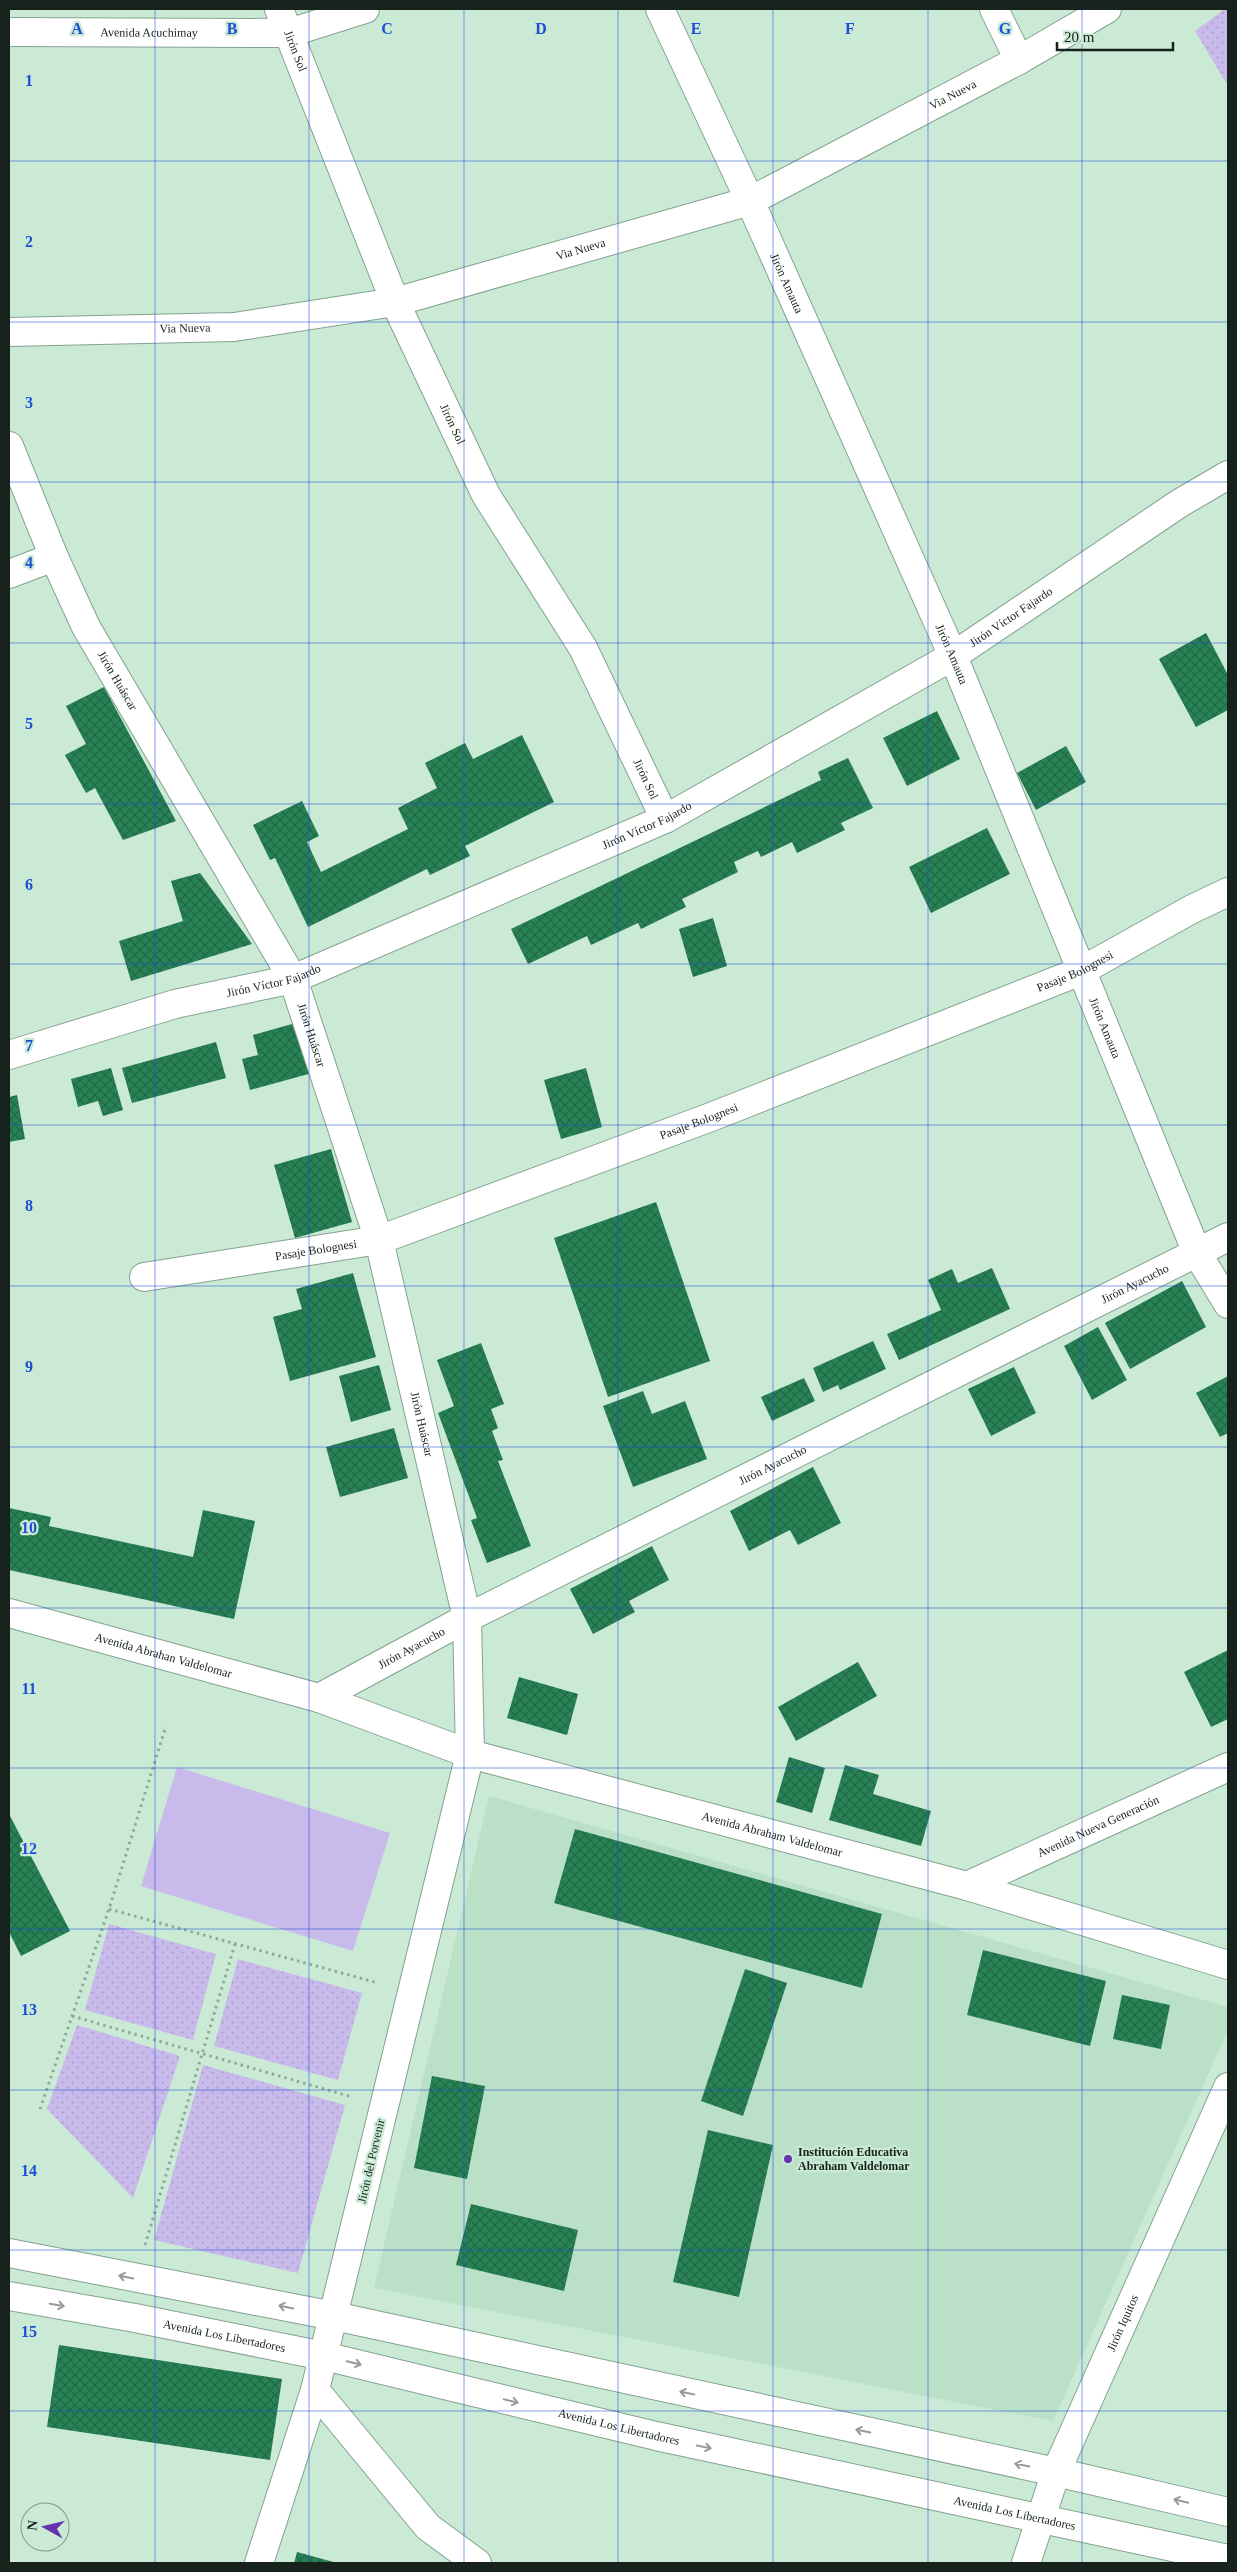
<svg xmlns="http://www.w3.org/2000/svg" width="1237" height="2572" font-family="'Times New Roman',serif">
<style>
.built{fill:#bae0c8}
.grass{fill:url(#grass-dots)}
.garden{fill:#c8baea}
.building{fill:url(#building-cross-hatch)}
.lines{fill:none;stroke-linecap:round;stroke-linejoin:round}
.street-casing{stroke:#84a28f;stroke-width:30}
.secondary-casing{stroke:#84a28f;stroke-width:30}
.path{stroke:#90aa9a;stroke-width:3;stroke-dasharray:2.5 4;stroke-linecap:butt}
.street{stroke:#fff;stroke-width:28}
.secondary{stroke:#fff;stroke-width:28}
.oneway{stroke:#969c98}
.grid{fill:none;stroke:#1d4ed8;stroke-width:1;stroke-opacity:0.55}
.poi-dot{fill:#6432aa;stroke:#caead6;stroke-width:2}
.labels{text-anchor:middle;dominant-baseline:central;stroke-width:4.5;stroke-linejoin:round;paint-order:stroke}
.street-label{font-size:12px;fill:#16221b;stroke:#caead6}
.poi-label{font-size:12px;font-weight:bold;fill:#16221b;stroke:#caead6;text-anchor:start}
.grid-label{font-size:16px;text-anchor:middle;font-weight:bold;fill:#1d4ed8;stroke:#caead6;stroke-width:4.5;stroke-linejoin:round;paint-order:stroke}
</style>
<defs>
<pattern id="grass-dots" width="8" height="8" patternUnits="userSpaceOnUse" patternTransform="scale(1.25)"><rect width="8" height="8" fill="#c8baea"/><path d="M2 2h.1M6 6h.1" fill="none" stroke="#aba0c8" stroke-width="1.8" stroke-linecap="round"/></pattern>
<pattern id="building-cross-hatch" width="8" height="8" patternUnits="userSpaceOnUse" patternTransform="scale(1.25)"><rect width="8" height="8" fill="#288255"/><path d="M0 0l8 8M0 8l8-8" fill="none" stroke="#216a46"/></pattern>
</defs>
<rect width="100%" height="100%" fill="#caead6"/>
<path class="built" d="M489 1796 1228 2007V2030L1053 2421 374 2288Z"/>
<path class="grass" d="M1225 9H1228V86L1195 31Z
M109 1924 216 1954 193 2040 85 2010Z
M238 1959 362 1993 338 2080 214 2046Z
M77 2025 180 2056 133 2198 47 2109Z
M203 2065 345 2105 298 2273 154 2240Z"/>
<path class="garden" d="M177 1767 390 1833 353 1951 141 1886Z"/>
<path class="building" d="M1206 633 1228 675V710L1196 727 1159 659Z
M104 687 176 821 123 840 95 788 86 793 65 755 86 744 66 706Z
M937 711 960 759 907 786 883 738Z
M522 735 554 802 465 846 470 856 430 875 427 869 308 927 275 858 270 860 253 825 302 801 319 836 307 842 321 872 408 829 398 808 437 788 425 763 465 743 473 759Z
M1066 746 1086 782 1036 810 1017 773Z
M848 758 873 808 841 823 845 830 797 853 792 842 761 857 758 851 734 862 738 872 682 899 686 907 641 929 638 923 591 945 587 936 528 964 511 929 821 780 818 772Z
M987 828 1010 874 931 913 909 867Z
M200 873 252 944 131 981 119 941 183 921 171 881Z
M713 918 727 966 693 977 679 929Z
M299 1022 312 1073 250 1090 242 1059 258 1055 253 1035Z
M216 1042 226 1078 132 1103 122 1068Z
M111 1068 123 1110 103 1116 98 1101 78 1107 71 1079Z
M586 1068 602 1127 561 1139 544 1080Z
M17 1095 25 1139 9 1142V1097Z
M331 1149 352 1222 295 1238 274 1165Z
M656 1202 710 1361 608 1397 554 1238Z
M992 1268 1010 1309 899 1360 887 1334 941 1310 928 1280 952 1269 958 1283Z
M353 1273 376 1357 290 1381 273 1317 302 1309 296 1289Z
M1182 1281 1206 1327 1130 1369 1105 1323Z
M1098 1327 1127 1380 1092 1400 1064 1346Z
M873 1341 886 1369 840 1390 838 1385 823 1392 813 1368Z
M481 1343 504 1404 491 1409 498 1428 492 1431 503 1460 498 1461 531 1546 487 1563 471 1520 477 1518 438 1413 454 1406 437 1360Z
M379 1365 391 1410 351 1422 339 1376Z
M1014 1367 1036 1413 991 1436 968 1389Z
M1228 1376V1433L1220 1437 1196 1393Z
M804 1378 815 1401 772 1421 761 1397Z
M643 1391 652 1414 685 1401 707 1459 633 1487 603 1406Z
M394 1428 408 1478 340 1497 326 1447Z
M813 1467 841 1523 798 1545 790 1530 749 1551 730 1511Z
M9 1508 51 1517 49 1526 193 1557 203 1510 255 1521 234 1619 9 1570Z
M652 1546 669 1580 629 1601 635 1612 593 1634 570 1589Z
M1228 1650V1719L1211 1727 1184 1672Z
M858 1662 877 1696 796 1741 778 1707Z
M519 1677 578 1694 567 1735 507 1718Z
M789 1757 825 1768 812 1813 776 1802Z
M845 1765 879 1775 873 1794 931 1811 921 1846 829 1820Z
M9 1814 70 1931 21 1956 9 1932Z
M575 1829 882 1914 862 1988 554 1903Z
M983 1950 1106 1981 1090 2046 967 2015Z
M745 1969 787 1983 743 2116 701 2101Z
M1122 1995 1170 2005 1161 2049 1113 2039Z
M432 2076 485 2086 467 2179 414 2168Z
M708 2130 773 2145 739 2297 673 2282Z
M471 2204 578 2230 564 2291 456 2265Z
M59 2345 282 2379 270 2460 47 2427Z
M297 2552 337 2563H294Z"/>
<g class="lines">
<defs>
<g id="street">
<path id="s1" d="M279 9 395 302 486 495 583 648 665 819"/>
<path id="s2" d="M660 9 750 201 953 656 1197 1253 1228 1304"/>
<path d="M994 9 1019 60"/>
<path id="s3" d="M9 32 289 33 365 9"/>
<path id="s4" d="M9 332 234 327 395 302 750 201 1019 60 1107 9"/>
<path id="s5" d="M9 446 54 557 86 627 293 979 379 1240 467 1618 470 1754 315 2390 259 2563"/>
<path d="M9 574 54 557"/>
<path id="s6" d="M9 1055 175 1004 293 979 665 819 953 656 1180 503 1228 475"/>
<path id="s7" d="M144 1277 379 1240 711 1117 1081 971 1192 909 1228 892"/>
<path id="s8" d="M9 1613 319 1698 470 1754 967 1886 1228 1965"/>
<path id="s9" d="M319 1698 467 1618 1228 1237"/>
<path id="s10" d="M967 1886 1228 1767"/>
<path d="M315 2390 428 2527 477 2563"/>
<path id="s11" d="M1026 2563 1056 2472 1228 2087"/>
</g>
<g id="secondary">
<path d="M9 2253 334 2316 1056 2472 1228 2512"/>
<path id="s12" d="M9 2296 135 2318 324 2356 656 2436 1228 2559"/>
</g>
</defs>
<use href="#street" class="street-casing"/>
<use href="#secondary" class="secondary-casing"/>
<path class="path" d="M109 1909 378 1983
M72 2016 352 2097
M40 2109 109 1909 166 1726
M145 2245 235 1944"/>
<use href="#street" class="street"/>
<use href="#secondary" class="secondary"/>
</g>
<defs><path id="oneway-shaft" d="M-6 0H5M1.5-3L5.5 0L1.5 3" fill="none" stroke-width="1.6" stroke-linecap="round" stroke-linejoin="round" transform="scale(1.25)"/></defs>
<g class="oneway">
<use href="#oneway-shaft" transform="translate(126 2277) rotate(-168)"/>
<use href="#oneway-shaft" transform="translate(57 2305) rotate(10)"/>
<use href="#oneway-shaft" transform="translate(286 2307) rotate(-169)"/>
<use href="#oneway-shaft" transform="translate(354 2363) rotate(14)"/>
<use href="#oneway-shaft" transform="translate(687 2393) rotate(-168)"/>
<use href="#oneway-shaft" transform="translate(511 2401) rotate(14)"/>
<use href="#oneway-shaft" transform="translate(863 2431) rotate(-168)"/>
<use href="#oneway-shaft" transform="translate(704 2447) rotate(12)"/>
<use href="#oneway-shaft" transform="translate(1022 2465) rotate(-168)"/>
<use href="#oneway-shaft" transform="translate(1181 2501) rotate(-167)"/>
</g>
<path class="grid" d="M155 9V2563M309 9V2563M464 9V2563M618 9V2563M773 9V2563M928 9V2563M1082 9V2563M9 161H1228M9 322H1228M9 482H1228M9 643H1228M9 804H1228M9 964H1228M9 1125H1228M9 1286H1228M9 1447H1228M9 1608H1228M9 1768H1228M9 1929H1228M9 2090H1228M9 2250H1228M9 2411H1228"/>
<circle class="poi-dot" cx="788" cy="2159" r="5"/>
<g class="labels">
<g class="street-label">
<text stroke="none"><textPath href="#s3" startOffset="140">Avenida Acuchimay</textPath></text>
<text stroke="none"><textPath href="#s1" startOffset="45">Jirón Sol</textPath></text>
<text stroke="none"><textPath href="#s4" startOffset="986">Via Nueva</textPath></text>
<text stroke="none"><textPath href="#s4" startOffset="581">Via Nueva</textPath></text>
<text stroke="none"><textPath href="#s2" startOffset="302">Jirón Amauta</textPath></text>
<text stroke="none"><textPath href="#s4" startOffset="176">Via Nueva</textPath></text>
<text stroke="none"><textPath href="#s1" startOffset="450">Jirón Sol</textPath></text>
<text stroke="none"><textPath href="#s6" startOffset="1100">Jirón Víctor Fajardo</textPath></text>
<text stroke="none"><textPath href="#s2" startOffset="708">Jirón Amauta</textPath></text>
<text stroke="none"><textPath href="#s5" startOffset="259">Jirón Huáscar</textPath></text>
<text stroke="none"><textPath href="#s1" startOffset="855">Jirón Sol</textPath></text>
<text stroke="none"><textPath href="#s6" startOffset="680">Jirón Víctor Fajardo</textPath></text>
<text stroke="none"><textPath href="#s7" startOffset="984">Pasaje Bolognesi</textPath></text>
<text stroke="none"><textPath href="#s6" startOffset="275">Jirón Víctor Fajardo</textPath></text>
<text stroke="none"><textPath href="#s2" startOffset="1112">Jirón Amauta</textPath></text>
<text stroke="none"><textPath href="#s5" startOffset="664">Jirón Huáscar</textPath></text>
<text stroke="none"><textPath href="#s7" startOffset="579">Pasaje Bolognesi</textPath></text>
<text stroke="none"><textPath href="#s7" startOffset="174">Pasaje Bolognesi</textPath></text>
<text stroke="none"><textPath href="#s9" startOffset="915">Jirón Ayacucho</textPath></text>
<text stroke="none"><textPath href="#s5" startOffset="1069">Jirón Huáscar</textPath></text>
<text stroke="none"><textPath href="#s9" startOffset="510">Jirón Ayacucho</textPath></text>
<text stroke="none"><textPath href="#s9" startOffset="105">Jirón Ayacucho</textPath></text>
<text stroke="none"><textPath href="#s8" startOffset="160">Avenida Abrahan Valdelomar</textPath></text>
<text stroke="none"><textPath href="#s10" startOffset="144">Avenida Nueva Generación</textPath></text>
<text stroke="none"><textPath href="#s8" startOffset="795">Avenida Abraham Valdelomar</textPath></text>
<text transform="translate(371 2161) rotate(-77)">Jirón del Porvenir</text>
<text stroke="none"><textPath href="#s11" startOffset="259">Jirón Iquitos</textPath></text>
<text stroke="none"><textPath href="#s12" startOffset="219">Avenida Los Libertadores</textPath></text>
<text stroke="none"><textPath href="#s12" startOffset="624">Avenida Los Libertadores</textPath></text>
<text stroke="none"><textPath href="#s12" startOffset="1029">Avenida Los Libertadores</textPath></text>
</g>
<g class="poi-label">
<text x="798" y="2152">Institución Educativa<tspan x="798" dy="14">Abraham Valdelomar</tspan></text>
</g>
</g>
<g class="grid-label">
<text x="77" y="34">A</text>
<text x="232" y="34">B</text>
<text x="387" y="34">C</text>
<text x="541" y="34">D</text>
<text x="696" y="34">E</text>
<text x="850" y="34">F</text>
<text x="1005" y="34">G</text>
<text x="29" y="86">1</text>
<text x="29" y="247">2</text>
<text x="29" y="408">3</text>
<text x="29" y="568">4</text>
<text x="29" y="729">5</text>
<text x="29" y="890">6</text>
<text x="29" y="1051">7</text>
<text x="29" y="1211">8</text>
<text x="29" y="1372">9</text>
<text x="29" y="1533">10</text>
<text x="29" y="1694">11</text>
<text x="29" y="1854">12</text>
<text x="29" y="2015">13</text>
<text x="29" y="2176">14</text>
<text x="29" y="2337">15</text>
</g>
<rect width="1237" height="2572" fill="none" stroke="#16221b" stroke-width="20"/>
<g transform="translate(45 2527) rotate(278)"><circle r="24" fill="#caead6" stroke="#829a8b"/>
<path d="M0-4L9 19L0 12L-9 19Z" fill="#6432aa"/>
<text y="-8" font-size="14" font-weight="bold" text-anchor="middle" fill="#16221b">N</text>
</g>
<path d="M1057 42v8h116v-8" fill="none" stroke="#16221b" stroke-width="2.5"/>
<text x="1064" y="42" font-size="15" fill="#16221b" stroke="#caead6" stroke-width="4" paint-order="stroke">20 m</text>
</svg>
